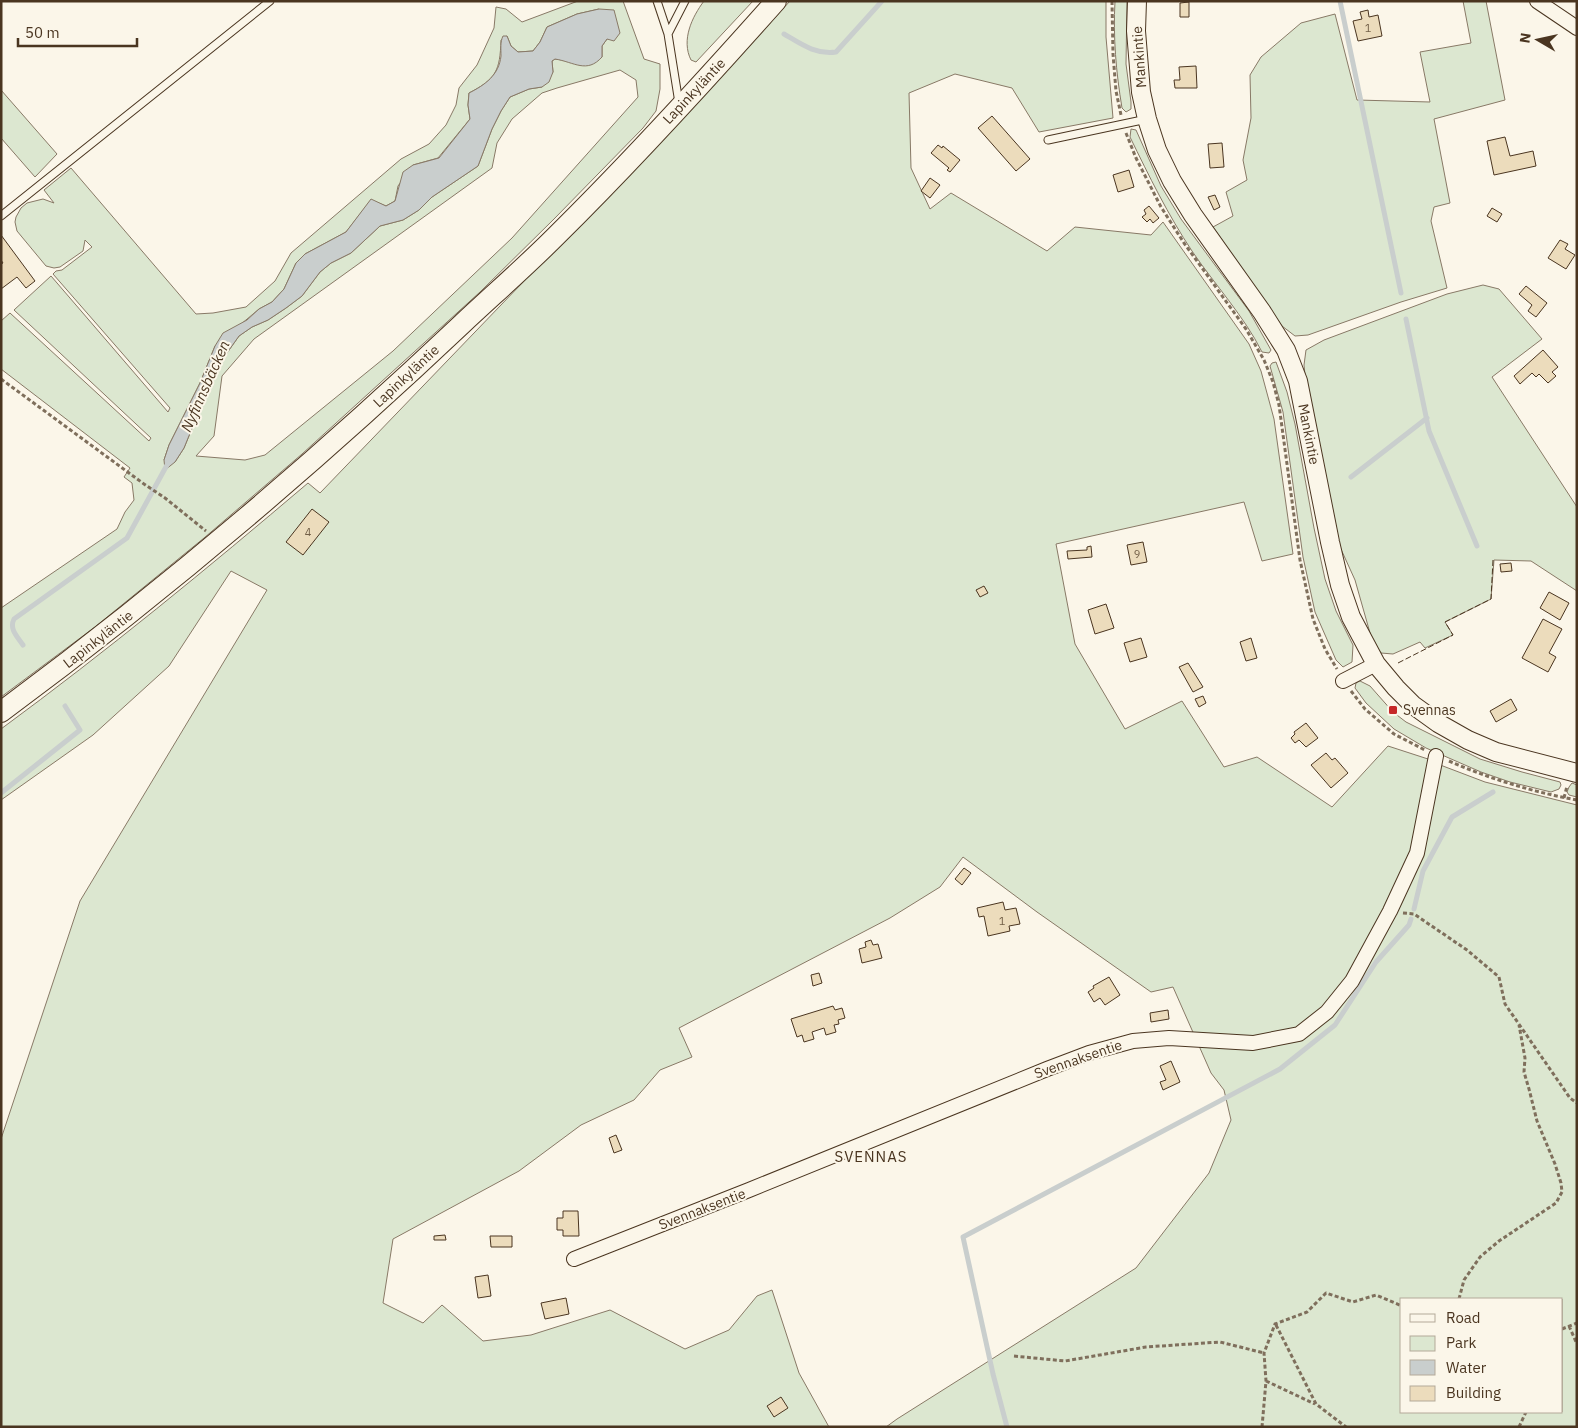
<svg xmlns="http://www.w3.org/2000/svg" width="1578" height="1428" font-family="'IBM Plex Sans',sans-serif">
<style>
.green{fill:#dce7d0;stroke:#887966;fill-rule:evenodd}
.water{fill:#c9cecd;stroke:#887966}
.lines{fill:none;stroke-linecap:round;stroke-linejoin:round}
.stream{stroke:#c9cecd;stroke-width:5}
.building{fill:#ecdcbc;stroke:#4a3520}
.service-casing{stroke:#4a3520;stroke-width:9}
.minor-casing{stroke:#4a3520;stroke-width:16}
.tertiary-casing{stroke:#4a3520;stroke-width:20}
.secondary-casing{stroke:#4a3520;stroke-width:22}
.path{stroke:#7f6f5c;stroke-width:3;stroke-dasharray:4 2.5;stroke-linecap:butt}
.service{stroke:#fbf6e9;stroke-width:7}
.minor{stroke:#fbf6e9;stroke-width:14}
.tertiary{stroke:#fbf6e9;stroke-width:18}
.secondary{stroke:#fbf6e9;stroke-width:20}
.fence{stroke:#4a3520;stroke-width:1;stroke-dasharray:6 2.5;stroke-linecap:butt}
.poi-dot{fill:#c62828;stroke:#fbf6e9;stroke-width:2}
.labels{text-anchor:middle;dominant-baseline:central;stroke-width:4;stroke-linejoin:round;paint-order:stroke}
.number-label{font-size:11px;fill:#725f47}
.street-label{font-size:14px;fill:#4a3520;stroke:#fbf6e9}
.poi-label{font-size:14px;fill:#4a3520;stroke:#fbf6e9;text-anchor:start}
.water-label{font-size:15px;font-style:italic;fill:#4a3520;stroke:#fbf6e9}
.neighbourhood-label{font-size:15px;letter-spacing:1px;fill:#4a3520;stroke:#fbf6e9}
</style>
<rect width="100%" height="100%" fill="#fbf6e9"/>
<path class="green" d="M578 1H623L644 59 660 64V89L656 111 643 128 554 219 480 292 302 454 204 538 95 627 1 697V608L117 529 125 512 134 500 132 483 124 477 130 468 1 369V321L10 313 149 441 151 438 14 310 51 276 168 412 170 408 53 274 56 271 62 270 92 247 85 240 83 251 60 267 54 268 46 266 17 231 15 222 16 217 21 208 27 203 43 199 54 203 44 190 71 168 196 314 213 313 246 307 275 281 291 253 401 159 429 144 446 125 456 105 459 88 477 65 494 28 496 7 506 9 522 22ZM599 9 607 39 602 46V57L563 60 555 59 552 61 553 72 542 87 529 89 510 97 501 111 492 129 478 166 432 197 419 210 403 220 380 226 351 253 331 263 320 272 302 296 286 308 268 320 252 327 239 336 217 367 184 448 175 462 164 460 169 445 200 383 215 346 259 309 272 302 284 289 296 263 305 254 346 232 371 200 386 206 395 201 398 186 413 165 438 158 470 119 468 105 469 93C496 79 500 71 501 40L507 36 511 46 518 52 533 51 540 42 547 27 577 14ZM620 70 636 80 638 97 512 238 393 351 265 455 245 460 196 456 214 436 222 376 254 339 492 168 497 143 512 119 542 93 557 88Z
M704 1H753L696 62 691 60C681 40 692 17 704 1Z
M790 1H1106V37L1113 118 1039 132 1012 88 955 74 909 93 911 168 930 209 951 193 1047 251 1075 227 1151 235 1163 222 1249 344 1261 371 1274 419 1293 554 1262 561 1244 502 1056 544 1075 644 1125 729 1182 701 1224 767 1257 757 1332 807 1388 746 1428 759 1435 763 1485 782 1577 805V1427H886L897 1419 1136 1268 1209 1173 1231 1120 1224 1090 1211 1073 1173 987 1151 992 1037 912 963 857 940 887 890 918 679 1028 692 1057 660 1070 634 1100 581 1125 519 1171 393 1239 383 1303 423 1323 442 1305 483 1341 531 1335 610 1310 685 1349 729 1330 757 1296 772 1290 799 1373 829 1427H1V1139L80 901 267 590 231 571 169 666 93 735 1 800V729C107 651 208 568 308 483L320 493 733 64ZM1402 1299H1562V1412H1402Z
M1115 1H1127L1126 64 1131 102V109L1126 112 1122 108C1116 72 1113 37 1115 1Z
M1463 1H1486L1505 100 1434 119 1450 203 1434 207 1431 221 1447 288 1401 302 1308 335 1295 336 1282 326 1213 227 1233 216 1226 192 1247 180 1243 160 1251 118 1250 75 1261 57 1301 23 1335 14 1357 100 1430 102 1420 52 1471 43Z
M1 90 57 154 35 177 1 138Z
M1131 129 1136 130 1161 186 1181 219 1249 311 1271 350 1269 353 1262 352C1244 316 1215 285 1192 251 1168 215 1149 176 1130 137Z
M1483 285 1499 289 1542 339 1492 377 1577 507V591L1531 561 1494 560 1491 599 1445 622 1453 635 1425 648 1420 642 1393 654 1381 653 1372 640 1355 580 1335 536 1306 385 1304 365 1306 350 1324 340 1447 294Z
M1276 362 1287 392 1295 424 1314 528 1325 579 1336 611 1353 645 1352 662 1343 667 1336 660 1315 612 1303 557 1283 412 1270 366 1272 363Z
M1360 681 1370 686 1393 712 1406 722 1480 759 1522 772 1560 782 1561 785 1559 789 1551 792 1510 782 1481 772 1426 748 1394 729 1366 703 1355 688 1356 683Z
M1572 783 1577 785V797L1569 795 1567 792 1569 787Z"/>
<path class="water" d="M599 9 614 10 620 33 614 41 607 39 602 46V57C587 74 574 62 555 59L552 61 553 72 549 82 542 87 529 89 510 97 501 111 492 129 478 166 432 197 419 210 403 220 380 226 351 253 331 263 320 272 302 296 286 308 268 320 252 327 239 336 217 367 184 448 175 462 165 470 164 460 169 445 200 383 215 346 223 333 247 320 259 309 272 302 284 289 296 263 305 254 346 232 371 199 386 206 395 201 403 172 413 165 439 158 470 119 468 105 469 93C485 85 499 75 501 56 501 49 500 42 503 36H507L511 46 518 52 533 51 540 42 547 27 577 14Z"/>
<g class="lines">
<path class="stream" d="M1340 1 1401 293
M784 34C801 44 816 55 836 52L882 1
M1406 319 1429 431 1477 546
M1351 477 1427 418
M23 645C17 636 9 629 14 619L127 538 167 465
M1 793 80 730 65 706
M1414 909 1423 871 1452 817 1493 792
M1007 1427 993 1374 963 1237 1280 1069 1335 1025 1376 962 1409 925 1411 919"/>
</g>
<path class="building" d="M1189 2V17H1180V3Z
M1368 10 1369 17 1378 15 1382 36 1358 41 1353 21 1362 19 1360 12Z
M1196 66 1197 88H1175L1174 80H1180L1179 67Z
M992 116 1030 159 1016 171 978 128Z
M1505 137 1510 156 1533 151 1536 166 1494 175 1487 141Z
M1222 143 1224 167 1210 168 1208 144Z
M938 145 942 148 943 146 960 160 950 172 947 170 949 168 931 153Z
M1129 170 1134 187 1118 192 1113 175Z
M930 178 940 185 930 198 921 191Z
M1215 195 1220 207 1214 210 1208 197Z
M1149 206 1159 218 1153 223 1150 219 1147 222 1142 217 1146 214 1144 210Z
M1492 208 1502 214 1497 222 1487 216Z
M1 235 35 281 26 288 17 277 1 289V264L3 263 1 260Z
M1560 240 1568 244 1565 249 1575 255 1566 269 1548 258Z
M1526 286 1547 303 1536 317 1528 311 1532 305 1519 294Z
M1543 350 1558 367 1552 372 1556 376 1548 383 1539 374 1536 377 1532 373 1520 384 1514 376Z
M312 509 329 522 303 555 286 542Z
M1143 542 1147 562 1131 565 1127 545Z
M1091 546 1092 557 1068 559 1067 551 1087 550V547Z
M1511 563 1512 571 1501 572 1500 564Z
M984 586 988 593 980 597 976 590Z
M1549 592 1569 603 1560 620 1540 608Z
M1106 604 1114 628 1095 634 1088 610Z
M1543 619 1562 629 1549 653 1556 657 1548 672 1522 658Z
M1141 638 1147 657 1130 662 1124 643Z
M1251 638 1257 658 1246 661 1240 642Z
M1188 663 1203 687 1193 692 1179 667Z
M1203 696 1206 703 1199 707 1195 699Z
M1511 699 1517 710 1496 722 1490 711Z
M1306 723 1318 738 1306 747 1299 740 1295 743 1291 738 1295 734 1294 732Z
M1326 753 1332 760 1335 758 1348 773 1331 788 1311 765Z
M964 868 971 873 962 885 955 879Z
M1003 902 1005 910 1016 908 1020 924 1009 926 1010 931 988 936 984 916 979 917 977 908Z
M871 940 873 945 878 944 882 958 862 963 859 949 866 947 865 942Z
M819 973 822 983 813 986 811 975Z
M1109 977 1120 995 1105 1005 1100 998 1094 1002 1088 992 1094 988 1093 986Z
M833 1006 835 1010 842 1008 845 1018 838 1020 839 1024 834 1025 836 1032 826 1035 824 1028 812 1032 814 1039 804 1042 802 1035 797 1037 791 1019Z
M1168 1010 1169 1019 1151 1022 1150 1013Z
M1171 1061 1180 1082 1163 1090 1160 1082 1166 1080 1160 1066Z
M616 1135 622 1150 614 1153 609 1138Z
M563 1211H578L579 1236H563V1230H557V1218H563Z
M445 1235 446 1240H434V1236Z
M490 1236H512V1247H491Z
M488 1275 491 1296 478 1298 475 1277Z
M566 1298 569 1314 545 1319 541 1303Z
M781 1397 788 1408 774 1417 767 1406Z"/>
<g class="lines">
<defs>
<path id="service" d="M657 1 668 34
M679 103 668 34 685 1
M1048 140 1147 119
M1 216 270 1"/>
<path id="minor" d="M1537 1 1577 28
M1343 681 1376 664
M574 1259 749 1190 1047 1069 1089 1053 1133 1041 1169 1038 1253 1043 1299 1034 1327 1012 1352 981 1390 911 1417 853 1436 756"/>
<path id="tertiary" d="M1137 1 1136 31 1141 92 1147 119 1157 150 1172 181 1193 215 1262 312 1286 350 1298 381 1330 542 1340 585 1351 617 1376 664 1396 688 1413 705 1438 723 1468 740 1496 752 1577 773"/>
<path id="secondary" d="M1 712C163 592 316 462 462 324 493 295 525 267 555 237 632 161 704 82 776 1"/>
</defs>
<use href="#service" class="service-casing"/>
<use href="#minor" class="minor-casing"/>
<use href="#tertiary" class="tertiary-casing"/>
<use href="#secondary" class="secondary-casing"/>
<path class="path" d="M1112 1 1113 54 1116 91 1121 115
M1126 133 1136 158 1161 207 1184 243 1246 329 1264 360 1273 382 1279 405 1300 560 1313 619 1325 649 1337 669
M1 379 144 484 165 498 206 531
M1351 691 1365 709 1394 734 1425 750
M1449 761C1490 779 1533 792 1577 800
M1564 798 1567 786
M1403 913 1414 914 1467 950 1499 977 1505 1004 1570 1098 1577 1103
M1459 1299 1464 1280 1480 1257 1499 1241 1556 1203 1562 1192 1561 1183 1555 1164 1537 1121 1529 1089 1524 1072 1525 1058 1519 1025
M1276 1325 1316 1404 1346 1427
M1569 1326 1577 1344
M1562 1329 1577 1323
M1014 1356 1065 1361 1146 1347 1220 1342 1264 1353
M1266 1381 1315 1404
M1262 1427 1266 1381 1264 1353 1275 1324 1307 1312 1326 1293 1353 1302 1376 1295 1402 1306
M1519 1427 1526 1412"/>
<use href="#service" class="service"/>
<use href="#minor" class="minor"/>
<use href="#tertiary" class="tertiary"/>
<use href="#secondary" class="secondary"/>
<path class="fence" d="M1398 663 1453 635 1445 622 1491 599 1493 560"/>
</g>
<rect class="poi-dot" x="1388" y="705" width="10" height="10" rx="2.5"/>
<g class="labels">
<g class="number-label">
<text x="1368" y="28">1</text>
<text x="308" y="532">4</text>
<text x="1137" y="554">9</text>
<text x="1002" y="921">1</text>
</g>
<g class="street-label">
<text transform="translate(1139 57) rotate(-94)">Mankintie</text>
<text transform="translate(694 91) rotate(-47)">Lapinkyläntie</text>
<text transform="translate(406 376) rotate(-43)">Lapinkyläntie</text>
<text transform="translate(1309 434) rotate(79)">Mankintie</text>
<text transform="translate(98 639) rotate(-38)">Lapinkyläntie</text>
<text transform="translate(1078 1059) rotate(-19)">Svennaksentie</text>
<text transform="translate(702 1209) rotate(-21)">Svennaksentie</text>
</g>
<g class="poi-label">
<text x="1403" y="710">Svennas</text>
</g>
<g class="water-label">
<text transform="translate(205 386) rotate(-66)">Nyfinnsbäcken</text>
</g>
<g class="neighbourhood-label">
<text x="871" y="1156">SVENNAS</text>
</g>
</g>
<rect width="1578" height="1428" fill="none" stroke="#4a3520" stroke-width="5"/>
<rect x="1400" y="1298" width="162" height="115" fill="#fbf6e9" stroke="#b4a999"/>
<rect x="1410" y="1314" width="25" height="8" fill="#fbf6e9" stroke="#b4a999"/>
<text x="1446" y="1323" font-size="15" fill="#4a3520">Road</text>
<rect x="1410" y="1336" width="25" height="15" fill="#dce7d0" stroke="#b4a999"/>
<text x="1446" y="1348" font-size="15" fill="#4a3520">Park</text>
<rect x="1410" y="1360" width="25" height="15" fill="#c9cecd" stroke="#b4a999"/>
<text x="1446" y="1373" font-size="15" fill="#4a3520">Water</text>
<rect x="1410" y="1386" width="25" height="15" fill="#ecdcbc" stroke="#b4a999"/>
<text x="1446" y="1398" font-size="15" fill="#4a3520">Building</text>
<g transform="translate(1538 40) rotate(279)" stroke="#fbf6e9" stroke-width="4" paint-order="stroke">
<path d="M0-4L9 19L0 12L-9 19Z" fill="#4a3520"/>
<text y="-8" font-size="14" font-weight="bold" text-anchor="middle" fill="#4a3520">N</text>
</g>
<path d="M18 38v8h119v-8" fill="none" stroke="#4a3520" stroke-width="2.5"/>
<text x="25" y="38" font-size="15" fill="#4a3520" stroke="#fbf6e9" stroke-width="4" paint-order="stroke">50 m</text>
</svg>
